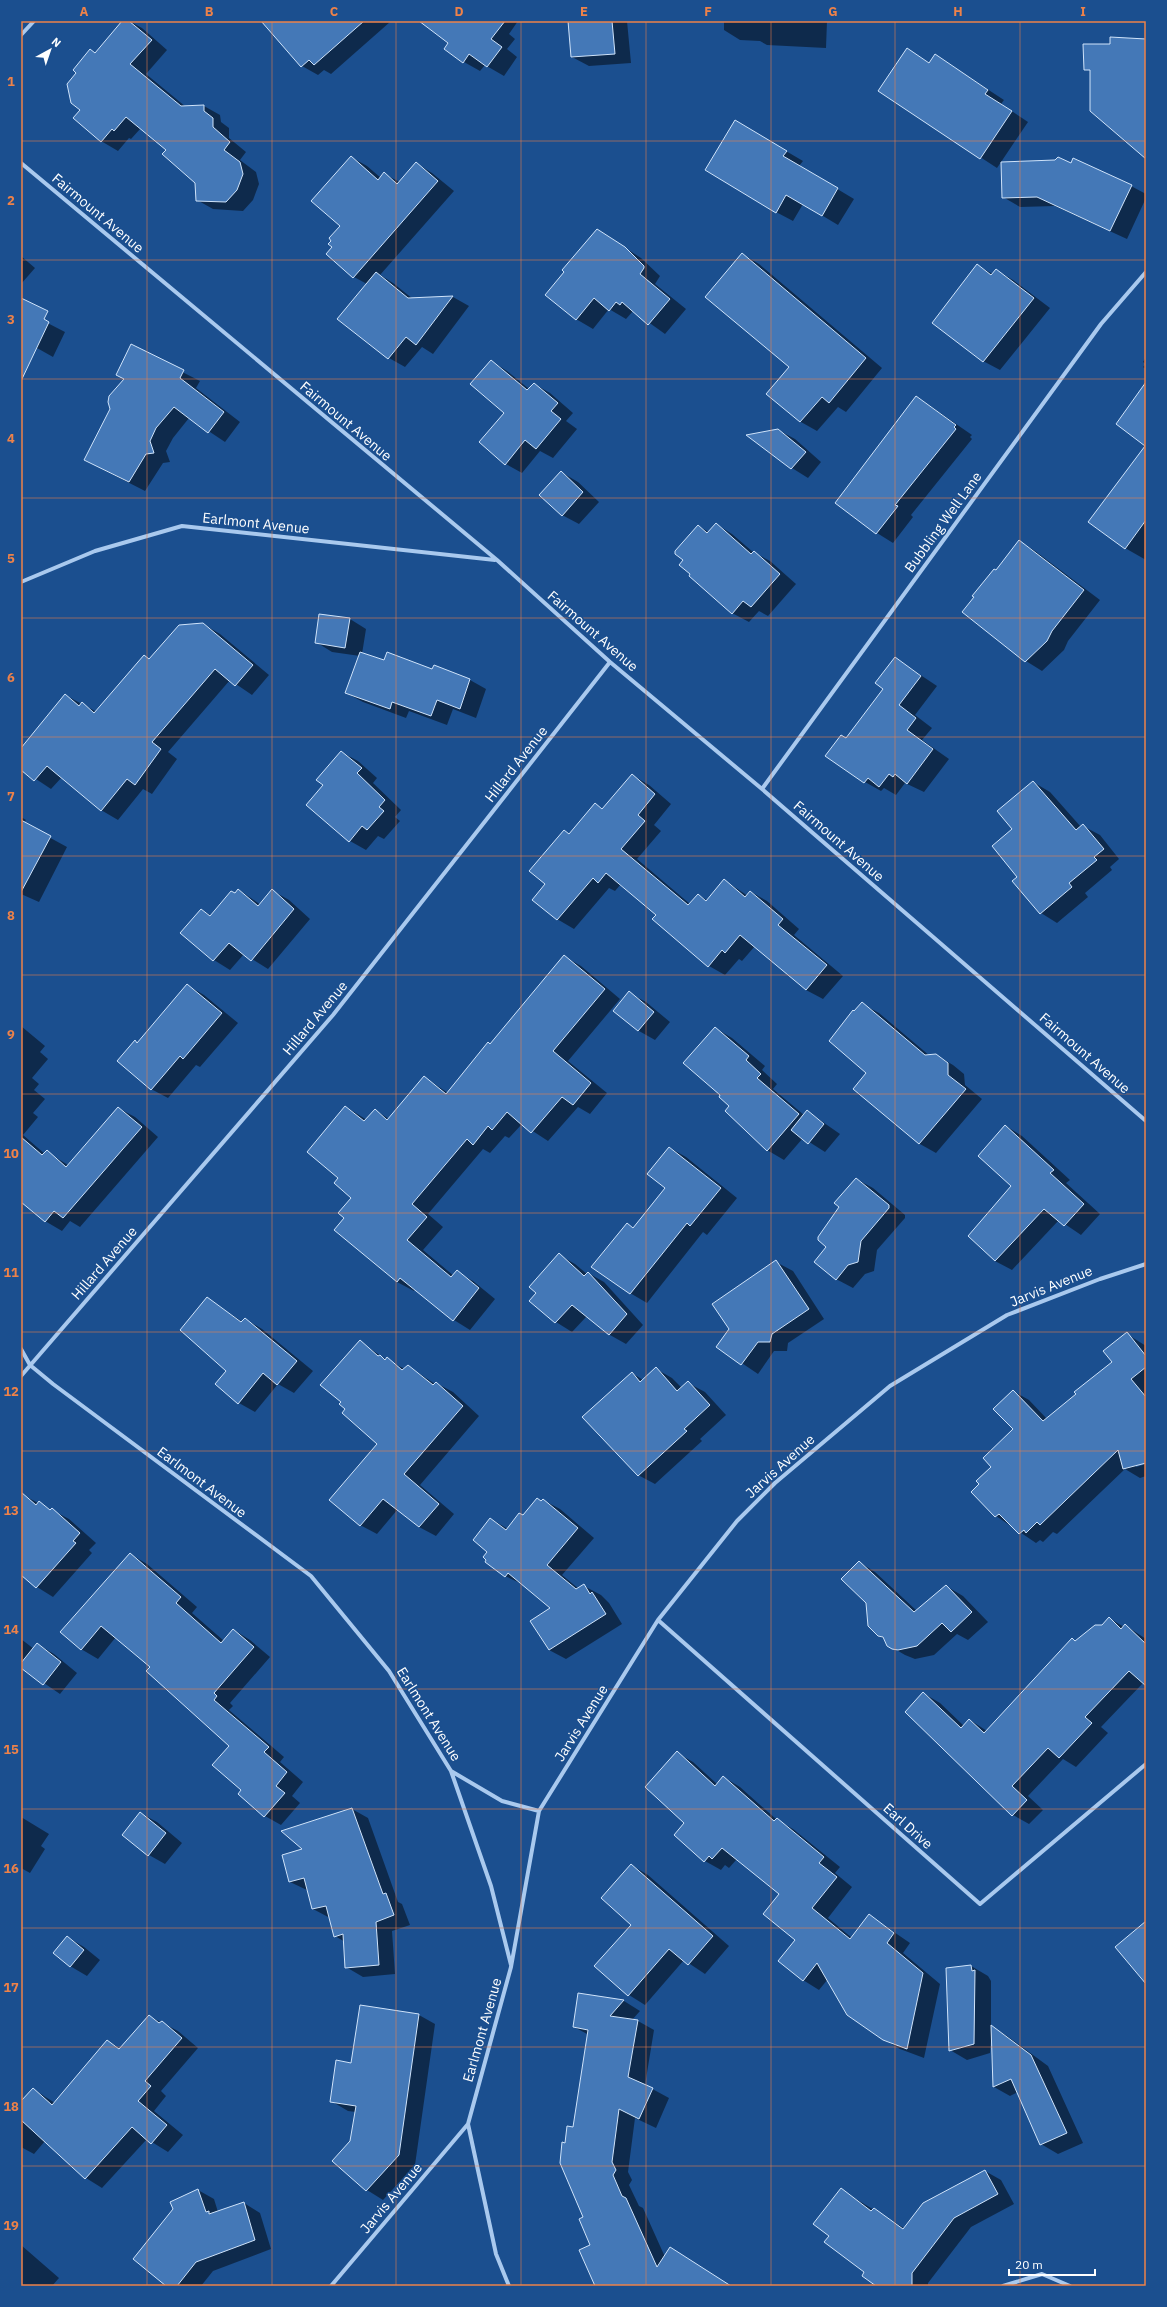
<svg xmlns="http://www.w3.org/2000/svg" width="1167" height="2307" font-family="'IBM Plex Sans',sans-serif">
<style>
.shadow{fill:#0007}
.building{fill:#4478b7;stroke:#cfe3fa}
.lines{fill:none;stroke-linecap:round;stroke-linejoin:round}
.street{stroke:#a9c9ee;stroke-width:4}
.grid{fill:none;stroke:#ee8249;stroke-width:1;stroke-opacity:0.55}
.labels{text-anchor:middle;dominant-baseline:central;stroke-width:3;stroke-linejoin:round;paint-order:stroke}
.street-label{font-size:14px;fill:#fff;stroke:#1b4f8f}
.neatline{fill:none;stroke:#ee8249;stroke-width:1.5}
.grid-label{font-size:13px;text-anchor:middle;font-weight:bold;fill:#ee8249}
</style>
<rect width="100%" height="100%" fill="#1b4f8f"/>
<path class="shadow" d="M123 21H129L142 28 167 50 146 74 186 107 204 106 220 115 221 122 229 128V138L246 152 240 160 256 172 259 184 253 200 243 211 213 209 197 200 196 182 167 150 141 128 131 139 129 138 118 151 101 141 81 110 96 54Z
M263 21H388L390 22 331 74 324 70 318 75 302 66Z
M421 21H518L509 34 515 39 507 49 517 57 504 76 485 65 480 71 464 62 450 43Z
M570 21H627L631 63 589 66 572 57Z
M724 21H827L826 48 767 45 760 41 740 40 724 30Z
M935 55 1004 100 1001 104 1028 122 997 168 879 91 923 59 930 63Z
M735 121 803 161 799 166 854 199 838 225 803 204 793 221 776 212Z
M351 157 367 166 381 178 384 174 400 182 416 163 432 173 454 191 380 275 393 283 413 299 453 297 469 306 433 354 422 347 405 367 389 358 367 284 354 277 333 247 342 225Z
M1131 186 1146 194V198L1127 239 1055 206 1020 207 1003 197Z
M597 230 641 258 660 276 655 284 686 309 665 334 633 311 626 319 609 309 593 329 576 319Z
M742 254 759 264 882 368 846 412 838 407 817 431 801 422 768 394 790 367Z
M21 256 35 268 21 284Z
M978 266 993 274 996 270 1013 280 1050 308 1000 370 983 361Z
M26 312 65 332 53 357 21 339V322Z
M131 346 200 381 196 388 240 422 225 442 189 418 173 438 166 451 170 462 163 463 145 491 102 469 125 379Z
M1146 357V369L1143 367 1146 364 1143 362Z
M491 361 507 371 529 389 534 384 550 393 573 413 566 421 577 429 553 458 540 451 522 473 506 464 505 413Z
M917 397 972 435 970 437 972 439 911 515 913 517 893 543 877 533 837 503Z
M778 430 795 439 821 462 808 478 792 468 749 436Z
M1146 464V560L1125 548Z
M561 472 578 482 599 502 579 524 562 515Z
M716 524 732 534 753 552 770 561 796 584 768 616 759 611 749 622 732 613 692 574 684 560 698 526 709 532Z
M1019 541 1035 551 1100 600 1068 641 1064 650 1042 671 1026 661 996 571Z
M320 615 350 619 366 629 362 654 384 662 433 670 470 680 486 689 476 718 453 709 447 725 409 711 406 718 363 702 346 693 360 656 332 652 316 642Z
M203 624 220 634 269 675 252 695 230 680 168 752 177 759 152 794 143 789 118 820 101 810 62 777 51 789 21 769V749L65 695 97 712 144 656 150 659Z
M895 658 937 686 915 715 932 728 922 740 949 759 924 792 905 783 896 795 884 788 881 791 865 782 846 739 884 689Z
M341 752 358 761 377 778 373 783 401 810 395 817 400 821 384 839 378 836 366 850 350 841 324 785Z
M632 775 649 785 671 804 654 825 661 831 637 859 690 904 698 895 707 900 724 880 748 896 751 892 767 901 799 929 794 935 843 976 823 999 806 990 755 946 742 961 739 959 725 975 709 966 654 919 657 915 621 884 615 891 609 888 574 929 557 919 547 884 564 831 570 834 596 805 603 809Z
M1033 782 1050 792 1081 827 1083 826 1100 835 1119 859 1110 867 1112 870 1085 893 1088 897 1057 923 1041 913 1014 881 1019 877 1014 829Z
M21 817 26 820 23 823 67 847 39 902 21 894Z
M239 890 261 905 273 891 289 900 310 919 268 969 244 954 230 970 214 960 182 933 202 910 212 916Z
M565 957 581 966 620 999 568 1061 607 1093 590 1114 578 1107 548 1141 522 1124 509 1138 505 1136 490 1153 483 1149 428 1214 443 1227 423 1250 454 1276 457 1272 473 1281 495 1299 470 1330 454 1320 415 1289 414 1291 397 1282 336 1230 346 1218 352 1197 340 1178 346 1107 367 1120 375 1110 389 1119 424 1077 448 1093Z
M187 985 204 995 238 1023 200 1067 196 1065 168 1098 151 1089Z
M629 993 646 1002 670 1022 655 1040 639 1031 614 1010Z
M862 1004 879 1013 930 1056 936 1055 953 1065 964 1074 965 1085 982 1099 936 1153 920 1144 854 1089 868 1073 855 1012Z
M21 1026 45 1046 40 1052 48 1059 32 1078 39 1084 34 1090 45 1099 33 1113 38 1117 23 1135 45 1154 47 1152 68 1165 118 1108 135 1117 158 1137 80 1227 70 1221 62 1231 45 1221 21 1200Z
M715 1028 732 1038 765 1066 762 1070 777 1084 773 1089 804 1115 807 1111 840 1134 825 1152 803 1138 784 1160 767 1150 731 1106Z
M1006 1126 1022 1136 1070 1180 1066 1183 1100 1214 1081 1235 1059 1220 1012 1270 995 1261 1012 1186Z
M670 1148 686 1157 737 1198 707 1235 703 1232 647 1303 630 1293 627 1224 634 1228 666 1188Z
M856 1179 873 1188 905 1215V1218L877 1250 874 1271 865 1274 853 1288 836 1279 840 1207Z
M559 1255 575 1264 587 1274 588 1273 604 1282 643 1325 626 1344 610 1335 587 1316 572 1332 556 1322 538 1293Z
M776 1262 793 1271 824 1319 788 1343 787 1351H774L758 1374 718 1347Z
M207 1299 243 1322 245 1319 262 1329 313 1371 294 1393 278 1384 255 1412 239 1403Z
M1127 1334 1146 1346V1462L1136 1464V1467L1146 1464V1476L1140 1478 1125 1469 1057 1534 1053 1532 1043 1542 1040 1540 1036 1543 996 1516 972 1492 993 1467 1015 1430 1013 1391 1029 1400 1047 1419 1113 1362Z
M360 1342 387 1360 405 1369 408 1366 435 1384 436 1383 453 1392 479 1416 420 1485 454 1514 436 1536 419 1527 398 1509 377 1534 360 1525 379 1444 342 1402Z
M656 1369 672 1378 682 1388 688 1383 705 1392 726 1415 700 1439 702 1441 655 1484 638 1475 632 1373 643 1380Z
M21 1494 69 1519 96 1543 89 1550 92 1553 53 1597 37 1587 21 1574Z
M543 1500 560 1509 594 1538 562 1575 579 1589 584 1586 601 1595 609 1603 622 1624 566 1659 549 1650 551 1609 522 1584 505 1576 489 1552 491 1519 508 1529Z
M130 1554 147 1564 197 1607 192 1613 224 1641 234 1630 250 1640 270 1657 230 1703 233 1706 229 1710 284 1757 280 1762 303 1782 292 1796 300 1803 281 1825 265 1816 242 1790 230 1746 152 1667 116 1637 98 1659 81 1649Z
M859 1562 875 1572 917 1611 946 1586 963 1596 988 1622 968 1640 957 1634 934 1655 915 1659 905 1655 888 1645 885 1639 878 1635 867 1603Z
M1109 1618 1124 1627 1125 1625 1146 1639V1683L1144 1682 1101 1727 1108 1733 1076 1767 1063 1759 1028 1796 1043 1810 1029 1824 1013 1815 923 1693 940 1703 964 1726 970 1720 987 1731 1072 1639 1076 1641 1102 1626Z
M21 1639 34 1649 37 1644 54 1654 77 1673 60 1694 22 1668 21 1670Z
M677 1753 693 1762 717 1784 723 1777 740 1787 777 1820 793 1829 840 1867 835 1873 852 1887 828 1918 852 1938 869 1915 910 1943 903 1953 940 1984 924 2058 900 2049 883 2039 828 1979 819 1990 803 1980 796 1940 780 1894 737 1859 729 1868 725 1865 721 1870 705 1861 686 1823Z
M352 1809 368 1818 398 1902 402 1904 410 1925 392 1931 395 1974 363 1977 346 1967 345 1942 335 1936 330 1918 313 1909 309 1891 290 1882 304 1850Z
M140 1813 157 1822 182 1843 165 1864 149 1855Z
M21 1817 49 1834 41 1846 45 1849 30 1873 21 1868Z
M631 1865 648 1875 729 1946 705 1974 684 1960 645 2005 629 1995 633 1925Z
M67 1937 84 1947 100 1960 87 1976 70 1966Z
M971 1966 988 1976 991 1981V2026L1007 2036 1048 2066 1083 2143 1058 2154 1041 2144 1018 2092 1010 2096 994 2087 992 2041H991L990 2053 967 2060 950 2050Z
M579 1994 624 2001 640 2011 632 2020 638 2021 654 2030 645 2085 669 2098 656 2128 635 2118 628 2172 632 2180 629 2185 639 2206 643 2208 665 2257 730 2286H604L591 2245 566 2144 574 2128 589 2035 574 2027Z
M419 2015 435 2024 415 2165 383 2200 367 2190 333 2160 351 2141 356 2112 348 2111 331 2101 352 2064Z
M149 2016 178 2031 198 2048 161 2091 166 2096 154 2111 183 2135 168 2152 147 2139 102 2188 86 2178 45 2141 34 2154 21 2147V2103L33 2089 55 2103 108 2041 121 2049Z
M985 2171 1001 2180 1014 2204 971 2227 928 2283V2286H878L830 2235 841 2190 904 2228Z
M198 2190 214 2199 218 2212 244 2203 260 2213 271 2249 213 2271 201 2286H167Z
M21 2245 59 2278 52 2286H21Z"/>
<path class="building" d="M122 21H129L152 40 130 64 181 106 204 105V111L213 118V127L230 142 224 150 240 162 243 174 237 190 226 202 196 201 195 183 162 154 166 150 126 117 114 131 112 129 101 142 73 118 80 110 71 103 67 84 76 73 73 70 90 49 95 53Z
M261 21H364L314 65 309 60 301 67Z
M419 21H505L491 39 502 47 487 67 469 54 463 63 444 49 448 43Z
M568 21H612L615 54 571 57Z
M1110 37 1146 39V159L1090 111V70H1084L1083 44H1110Z
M907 48 929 63 935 54 988 90 985 94 1012 111 980 159 878 91Z
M735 120 787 151 783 156 838 188 822 216 786 195 776 213 705 170Z
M351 156 378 180 384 172 397 184 416 162 438 181 353 278 326 254 332 247 328 244 331 241 329 238 340 226 311 201Z
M1058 157 1071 163 1073 158 1132 185 1110 231 1037 197 1002 198 1001 162 1055 160Z
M597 229 625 247 644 266V268L640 274 670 299 648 325 622 302 620 305 616 302 609 311 594 298 576 320 545 295 564 272 562 270Z
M742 253 866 358 829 403 822 397 800 422 766 394 789 367 705 297Z
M977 264 991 275 996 269 1034 298 983 362 932 323Z
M376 272 408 298 453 296 416 345 406 337 388 359 337 319Z
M21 298 48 311 44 319 49 322 21 381Z
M131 344 184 370 180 378 224 412 208 433 174 407 156 428 150 441 154 453 146 454 129 482 84 460 110 409 108 402 109 396 124 379 116 375Z
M491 360 527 390 534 383 558 403 551 411 561 419 536 449 525 440 505 465 479 442 504 413 470 384Z
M1146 382V520L1125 549 1088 522 1145 446 1116 424Z
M916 396 956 425 954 427 956 429 895 505 898 506 876 534 835 503Z
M778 429 806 452 791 469 746 435Z
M561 471 583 492 562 516 539 495Z
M716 523 751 554 754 551 780 574 751 607 743 601 732 614 689 576 690 574 679 565 683 560 675 554V551L698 525 707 533Z
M1019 540 1084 590 1052 631 1047 641 1025 662 962 612 974 597 972 596 994 569 996 570Z
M319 614 350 618 345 648 315 643Z
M203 623 253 665 235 686 215 669 152 742 161 749 135 785 127 779 101 811 47 766 34 781 21 770V748L65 694 79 706 82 702 94 713 144 655 149 659 179 625Z
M360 652 384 660 387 652 432 669 434 665 470 679 460 709 437 700 431 716 392 702 390 709 345 693Z
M895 657 921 676 899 705 916 718 907 730 933 749 907 784 895 774 893 777 889 774 879 787 868 778 864 783 825 756 841 735 846 738 883 689 875 683Z
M341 751 362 768 357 773 385 800 379 807 384 811 367 830 362 826 349 842 306 805 323 785 316 780Z
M632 774 655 794 638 815 645 821 621 849 688 905 698 894 706 901 724 879 745 897 750 891 783 919 778 925 827 965 806 990 740 935 725 953 722 950 708 967 652 919 656 915 606 873 598 883 593 878 557 920 532 900 545 884 529 871 564 830 569 834 595 803 602 809Z
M1033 781 1076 830 1083 824 1104 849 1094 857 1097 860 1069 883 1072 887 1040 914 1012 881 1017 877 992 846 1012 829 997 811Z
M21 820 51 836 21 892Z
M238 889 258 906 272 889 294 909 251 961 229 943 213 961 180 933 201 909 210 916 231 891 235 893Z
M564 955 605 989 553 1051 591 1083 573 1105 562 1097 531 1133 507 1112 492 1130 488 1126 473 1145 467 1139 412 1204 427 1217 407 1240 451 1277 457 1270 479 1288 453 1321 400 1278 397 1282 334 1230 344 1218 338 1213 351 1198 334 1183 338 1178 307 1152 345 1106 364 1121 375 1109 387 1120 424 1076 446 1094 488 1042 490 1044Z
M187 984 222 1013 183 1059 180 1056 151 1090 117 1061 135 1040 137 1043Z
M629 991 654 1012 638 1031 613 1011Z
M862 1002 925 1055 936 1054 948 1063V1075L966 1089 919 1144 853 1089 866 1073 829 1041 853 1010 854 1011Z
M715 1027 749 1056 746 1060 761 1074 757 1078 799 1114 767 1151 725 1111 729 1106 719 1097 720 1095 683 1063Z
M118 1107 142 1127 63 1218 54 1211 45 1222 21 1202V1137L42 1155 47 1150 66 1167Z
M807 1110 824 1124 808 1144 791 1130Z
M1005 1125 1054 1170 1050 1173 1084 1204 1064 1226 1044 1209 995 1261 968 1236 1011 1186 978 1156Z
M669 1147 721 1188 690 1226 687 1223 630 1294 591 1267 627 1223 633 1228 665 1188 647 1174Z
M856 1178 889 1205V1208L861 1241 858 1262 848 1265 836 1280 814 1262 826 1247 818 1240V1237L839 1207 834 1203Z
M559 1253 584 1276 588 1272 627 1314 609 1335 572 1305 555 1323 529 1301 536 1293 529 1287Z
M776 1260 809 1309 772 1334 770 1342H758L741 1365 716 1347 729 1329 712 1304Z
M207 1297 241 1322 245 1318 297 1361 277 1385 263 1373 238 1404 215 1384 226 1371 180 1330Z
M1127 1332 1146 1356V1367L1131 1379 1146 1397V1463L1123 1469 1118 1450 1040 1525 1037 1522 1026 1533 1024 1530 1019 1534 999 1514 995 1517 971 1492 979 1484 976 1481 991 1467 983 1458 1013 1429 993 1409 1013 1390 1043 1421 1076 1394 1074 1392 1112 1362 1103 1351Z
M360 1340 378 1356 380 1355 385 1360 387 1357 402 1370 408 1365 433 1385 436 1382 463 1406 404 1474 439 1504 419 1527 383 1499 360 1526 329 1500 377 1444 342 1413 345 1409 339 1404 341 1402 320 1385Z
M656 1367 677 1391 688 1381 710 1405 684 1429 687 1431 638 1476 582 1417 632 1372 640 1382Z
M21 1492 36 1505 39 1501 50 1510 52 1508 80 1533 73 1541 76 1543 36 1588 21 1575Z
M537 1498 541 1501 543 1499 578 1528 547 1565 576 1589 584 1584 590 1594 592 1592 606 1614 549 1650 530 1621 550 1608 508 1573 505 1577 485 1562 486 1560 483 1557 487 1552 473 1540 490 1518 506 1530 519 1513 523 1515Z
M130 1553 181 1597 176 1603 221 1643 233 1629 254 1647 214 1693 217 1696 214 1700 269 1747 264 1752 287 1772 276 1786 285 1793 264 1817 238 1794 241 1790 212 1765 229 1746 146 1671 150 1667 101 1626 81 1650 60 1632Z
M859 1561 914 1612 946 1585 972 1612 951 1632 942 1623 917 1646 898 1650 892 1649 887 1646 883 1637 878 1636 868 1626 866 1603 841 1579Z
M1109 1617 1121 1629 1125 1624 1146 1644V1686L1129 1671 1085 1717 1092 1723 1059 1758 1048 1748 1012 1786 1027 1800 1012 1816 905 1712 923 1692 961 1728 969 1719 984 1733 1072 1638 1075 1641 1095 1625H1102Z
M37 1643 61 1662 43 1685 21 1668V1663Z
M677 1751 715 1786 723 1776 774 1821 777 1818 824 1857 819 1863 837 1877 812 1908 850 1939 869 1914 894 1933 887 1943 923 1973 907 2049 883 2040 847 2015 817 1963 803 1981 778 1961 795 1940 763 1914 779 1894 722 1848 712 1859 709 1856 704 1862 674 1835 684 1823 645 1787Z
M352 1808 383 1894 386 1893 394 1915 376 1922 379 1965 345 1968 343 1934 334 1937 326 1906 312 1909 304 1878 289 1882 282 1855 302 1849 281 1831Z
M140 1812 166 1833 148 1856 122 1835Z
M631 1864 713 1936 688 1965 669 1949 628 1996 594 1966 631 1925 601 1898Z
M1146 1921V1984L1115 1947Z
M67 1936 84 1950 70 1967 53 1953Z
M971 1965 972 1971 975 1970 974 2044 949 2051 946 1968Z
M578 1993 624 2000 610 2016 638 2020 628 2077 653 2088 639 2119 619 2109 612 2162 616 2170 613 2175 622 2196 626 2198 657 2267 670 2247 731 2286H595L579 2250 590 2245 579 2219 583 2217 560 2163 562 2142 565 2143 567 2126 573 2127 588 2030 573 2027Z
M360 2005 419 2014 399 2155 366 2191 332 2161 350 2141 356 2106 330 2102 336 2060 351 2063Z
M149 2015 159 2023 162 2021 182 2038 145 2081 151 2086 138 2101 167 2125 151 2144 132 2127 85 2179 21 2120V2101L33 2088 52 2105 107 2040 119 2049Z
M991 2025 1031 2055 1067 2133 1040 2145 1011 2079 993 2087Z
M985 2170 998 2194 954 2218 912 2273V2286H876L862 2276 864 2272 824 2242 829 2236 813 2224 841 2188 871 2211 874 2208 903 2229 923 2203Z
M198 2189 206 2212 209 2211V2214L244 2202 255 2240 196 2262 177 2286H166L133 2259 173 2209 170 2202Z"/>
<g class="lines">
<path class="street" d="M21 35 34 21
M21 163 497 560 610 662 762 789 1146 1121
M21 582 95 551 182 526 495 560
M762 789 1101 324 1146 272
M21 1349 30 1365 53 1384 311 1576 389 1671 451 1771 502 1801 539 1811 511 1967 468 2124 496 2254 509 2286
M21 1376 333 1015 610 662
M658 1620 980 1904 1146 1764
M451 1771 491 1886 511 1965
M539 1811 658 1620 737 1521 775 1483 890 1386 1007 1315 1100 1279 1146 1264
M331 2286 468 2124
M1003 2286 1042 2274 1070 2286"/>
</g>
<path class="grid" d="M147 21V2286M272 21V2286M396 21V2286M521 21V2286M646 21V2286M771 21V2286M895 21V2286M1020 21V2286M21 141H1146M21 260H1146M21 379H1146M21 498H1146M21 618H1146M21 737H1146M21 856H1146M21 975H1146M21 1094H1146M21 1213H1146M21 1332H1146M21 1451H1146M21 1570H1146M21 1689H1146M21 1809H1146M21 1928H1146M21 2047H1146M21 2166H1146"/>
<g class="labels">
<g class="street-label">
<text transform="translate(98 213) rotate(40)">Fairmount Avenue</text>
<text transform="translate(346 421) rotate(40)">Fairmount Avenue</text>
<text transform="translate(943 522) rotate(-54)">Bubbling Well Lane</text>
<text transform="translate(256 523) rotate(6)">Earlmont Avenue</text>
<text transform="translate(593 631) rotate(41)">Fairmount Avenue</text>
<text transform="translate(516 764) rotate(-52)">Hillard Avenue</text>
<text transform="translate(839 841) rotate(41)">Fairmount Avenue</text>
<text transform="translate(315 1018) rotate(-50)">Hillard Avenue</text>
<text transform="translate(1085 1053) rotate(41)">Fairmount Avenue</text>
<text transform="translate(104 1263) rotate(-49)">Hillard Avenue</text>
<text transform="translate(1051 1286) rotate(-22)">Jarvis Avenue</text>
<text transform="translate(780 1466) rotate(-42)">Jarvis Avenue</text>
<text transform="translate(202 1482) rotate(37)">Earlmont Avenue</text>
<text transform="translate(429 1714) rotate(58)">Earlmont Avenue</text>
<text transform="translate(581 1723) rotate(-58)">Jarvis Avenue</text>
<text transform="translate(908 1826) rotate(42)">Earl Drive</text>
<text transform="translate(482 2030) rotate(-74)">Earlmont Avenue</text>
<text transform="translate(391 2198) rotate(-50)">Jarvis Avenue</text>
</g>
</g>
<rect width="1167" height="2307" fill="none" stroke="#1b4f8f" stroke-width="44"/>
<g transform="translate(50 50) rotate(40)" stroke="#1b4f8f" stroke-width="3" paint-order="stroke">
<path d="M0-3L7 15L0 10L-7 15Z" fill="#ffffff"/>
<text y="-6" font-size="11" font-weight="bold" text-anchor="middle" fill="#ffffff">N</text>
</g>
<path d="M1009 2269v6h86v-6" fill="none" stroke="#ffffff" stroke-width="2"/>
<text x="1015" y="2269" font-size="12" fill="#ffffff" stroke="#1b4f8f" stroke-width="3" paint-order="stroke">20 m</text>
<rect x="22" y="22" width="1123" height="2263" class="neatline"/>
<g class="grid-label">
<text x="84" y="16">A</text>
<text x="209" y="16">B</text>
<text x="334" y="16">C</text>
<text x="459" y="16">D</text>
<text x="584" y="16">E</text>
<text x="708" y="16">F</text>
<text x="833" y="16">G</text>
<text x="958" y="16">H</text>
<text x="1083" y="16">I</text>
<text x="11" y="86">1</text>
<text x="11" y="205">2</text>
<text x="11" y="324">3</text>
<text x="11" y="443">4</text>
<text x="11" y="563">5</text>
<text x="11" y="682">6</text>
<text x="11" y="801">7</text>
<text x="11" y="920">8</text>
<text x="11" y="1039">9</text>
<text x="11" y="1158">10</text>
<text x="11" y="1277">11</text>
<text x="11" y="1396">12</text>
<text x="11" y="1515">13</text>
<text x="11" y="1634">14</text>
<text x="11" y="1754">15</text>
<text x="11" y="1873">16</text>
<text x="11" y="1992">17</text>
<text x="11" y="2111">18</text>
<text x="11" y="2230">19</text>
</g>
</svg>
